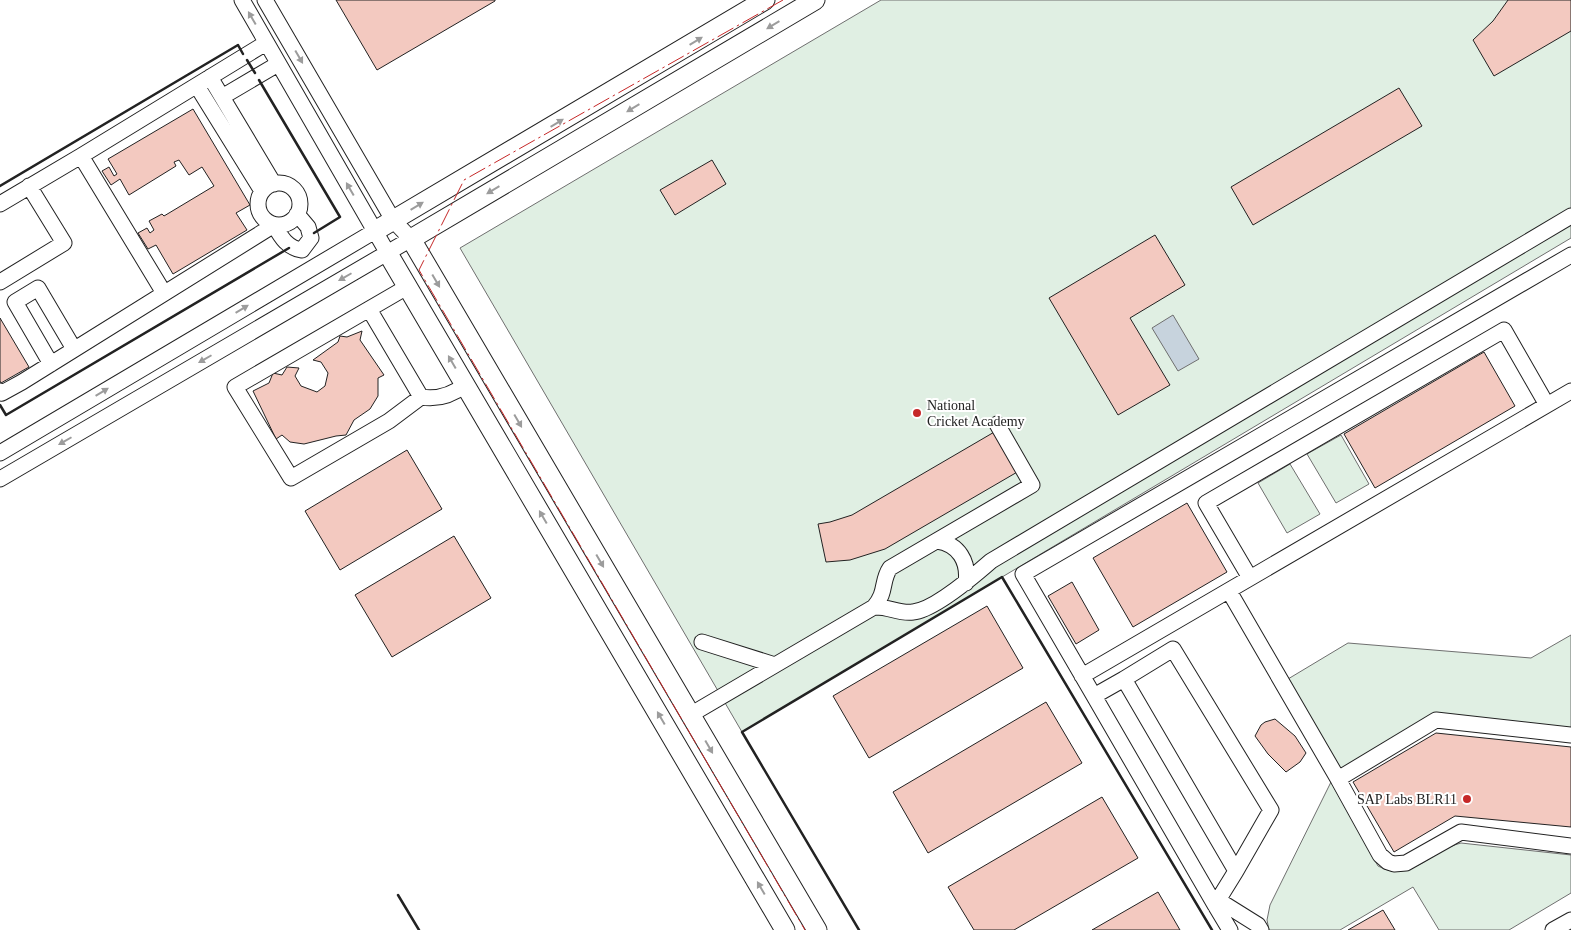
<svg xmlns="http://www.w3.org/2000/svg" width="1571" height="930" font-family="'Times New Roman',serif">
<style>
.green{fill:#e0efe3;stroke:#6f6f6f}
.water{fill:#c7d3dd;stroke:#6f6f6f}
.building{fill:#f3c9c0;stroke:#222}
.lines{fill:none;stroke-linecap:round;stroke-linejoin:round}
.minor-casing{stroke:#222;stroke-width:17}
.major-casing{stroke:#222;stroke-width:21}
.minor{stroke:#fff;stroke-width:15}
.major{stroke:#fff;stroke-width:19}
.wall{stroke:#222;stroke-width:2.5}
.power{stroke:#c62828;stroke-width:1;stroke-dasharray:18 4 2.5 4;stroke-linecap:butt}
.oneway{fill:#9c9c9c}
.poi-dot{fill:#c62828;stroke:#fff;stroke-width:2}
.labels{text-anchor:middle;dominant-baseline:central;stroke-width:4;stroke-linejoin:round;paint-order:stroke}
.poi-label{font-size:14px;fill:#222;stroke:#fff;text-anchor:start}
</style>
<rect width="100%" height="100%" fill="#fff"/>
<path class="green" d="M881 0H1571V238L742 732 460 248Z
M1341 435 1369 484 1336 503 1307 454Z
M1290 464 1320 514 1287 533 1258 483Z
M1571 635V732L1437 718 1343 773 1288 679 1348 643 1531 658Z
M1331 782 1378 866C1410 884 1432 850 1461 843L1571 855V893L1509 930H1439L1413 887 1340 930H1269L1267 920 1270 905Z"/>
<path class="water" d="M1173 315 1199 359 1178 371 1152 328Z"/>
<path class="building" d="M336 0H495V1L377 70Z
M1508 0H1571V31L1494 76 1473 40 1493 21Z
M1399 88 1422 126 1253 225 1231 187Z
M193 109 250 205 236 213 247 230 173 274 156 245 148 249 138 233 147 228 150 233 154 230 149 221 162 214 164 216 214 186 202 167 189 175 179 160 174 162 176 166 129 195 120 179 111 185 102 171 109 167 114 176 117 174 108 159Z
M712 160 726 184 675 215 660 190Z
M1155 235 1185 285 1130 318 1170 385 1118 415 1049 298Z
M0 318 29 367 1 383 0 381Z
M362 331 360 340 384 375 378 378V396L370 409 354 420 346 435 336 436 304 444 290 442 282 435 276 439 253 391 269 383 273 373 282 375 287 367 299 368 295 376 301 386 317 392 325 386 328 373 321 362 313 360 338 342 340 336 347 337Z
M1484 352 1515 406 1375 488 1344 434Z
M996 431 1019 471 885 549 850 560 826 562 818 524 830 522 852 515Z
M407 450 442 509 340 570 305 511Z
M1187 503 1227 572 1133 627 1093 558Z
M454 536 491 598 392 657 355 595Z
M1072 582 1099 630 1076 644 1048 596Z
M987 606 1023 668 869 758 833 696Z
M1046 702 1082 763 928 853 893 792Z
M1275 719 1295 736 1306 753 1300 762 1286 772 1268 754 1255 736 1261 725 1265 722Z
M1436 733 1571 747V827L1455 816 1394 852 1353 782Z
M1102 797 1138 858 1014 930H974L948 887Z
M1158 892 1180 930H1092Z
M1383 910 1395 930H1348Z"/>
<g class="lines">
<defs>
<path id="minor" d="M242 0 387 252
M210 77 274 184
M197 86 262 191
M222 97 278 64
M81 156 164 293
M258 204a21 21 0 1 1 42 0a21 21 0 1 1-42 0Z
M0 204 81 156 266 43
M297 214 308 227 311 238 302 250
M0 282 64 243 29 186
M407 287 235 387 291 478 389 421 421 397C438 400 452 395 465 385
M369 309 421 397
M51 364 15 302 38 288 74 349
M0 391 2 393 22 382 274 225C281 237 287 248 302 250
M0 453 375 231
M0 479 411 239 393 220 265 0
M937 541C959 544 969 562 966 583
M1250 578 1206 503 1504 330 1547 405
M1229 591 1338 779
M874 607C888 606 899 614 913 612 934 610 975 575 991 561L1571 216
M702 642 775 665
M1082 676 1571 391
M1124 679 1173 649 1271 810 1236 871
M1094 696 1023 574 1571 255
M690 715 874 607C887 592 881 581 890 568L1032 485 997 424
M1571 735 1436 720 1338 779 1380 855 1388 862 1394 864 1406 863 1461 832 1571 846
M1218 900 1258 925 1261 930
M1215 905 1236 871 1124 679 1094 696 1215 905 1230 930
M1553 930 1571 920"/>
<path id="major" d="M815 0 411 239 817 930
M375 231 765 0
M387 252 785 930"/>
</defs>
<use href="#minor" class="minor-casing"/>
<use href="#major" class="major-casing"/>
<use href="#minor" class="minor"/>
<use href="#major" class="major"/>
<path class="wall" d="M247 60 255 73
M259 80 340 217 314 233
M0 186 238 45 243 54
M0 405 6 415 289 248
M398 895 419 930
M859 930 742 732 1002 577 1212 930"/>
<path class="power" d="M783 0 464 180 419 270 805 930"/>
</g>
<defs><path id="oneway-solid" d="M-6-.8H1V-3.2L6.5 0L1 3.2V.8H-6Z" transform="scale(1.25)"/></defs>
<g class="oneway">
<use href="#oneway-solid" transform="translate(252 18) rotate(-120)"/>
<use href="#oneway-solid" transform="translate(773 25) rotate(149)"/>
<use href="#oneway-solid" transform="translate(696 41) rotate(-31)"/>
<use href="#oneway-solid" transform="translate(299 57) rotate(60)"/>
<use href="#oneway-solid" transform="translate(633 108) rotate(149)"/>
<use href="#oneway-solid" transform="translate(557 123) rotate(-31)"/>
<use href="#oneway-solid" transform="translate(350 189) rotate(-120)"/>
<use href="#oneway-solid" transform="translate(493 190) rotate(149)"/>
<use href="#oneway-solid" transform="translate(417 206) rotate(-31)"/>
<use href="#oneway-solid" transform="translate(345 277) rotate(150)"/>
<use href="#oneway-solid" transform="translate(436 281) rotate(60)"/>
<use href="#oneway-solid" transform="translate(242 309) rotate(-31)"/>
<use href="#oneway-solid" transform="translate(205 359) rotate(150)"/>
<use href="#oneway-solid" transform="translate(452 362) rotate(-120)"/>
<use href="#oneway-solid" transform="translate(102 392) rotate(-31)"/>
<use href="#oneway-solid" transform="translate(518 421) rotate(60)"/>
<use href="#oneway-solid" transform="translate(65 441) rotate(150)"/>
<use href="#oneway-solid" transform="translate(543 517) rotate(-120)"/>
<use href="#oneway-solid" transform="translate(600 561) rotate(60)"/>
<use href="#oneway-solid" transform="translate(661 718) rotate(-120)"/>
<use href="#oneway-solid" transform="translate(709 747) rotate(60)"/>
<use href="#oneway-solid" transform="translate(761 888) rotate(-120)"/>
</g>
<g class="poi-dot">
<circle cx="917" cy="413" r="5"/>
<circle cx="1467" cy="799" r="5"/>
</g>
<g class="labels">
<g class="poi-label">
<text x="927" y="405">National<tspan x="927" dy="16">Cricket Academy</tspan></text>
<text x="1457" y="799" text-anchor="end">SAP Labs BLR11</text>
</g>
</g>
</svg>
